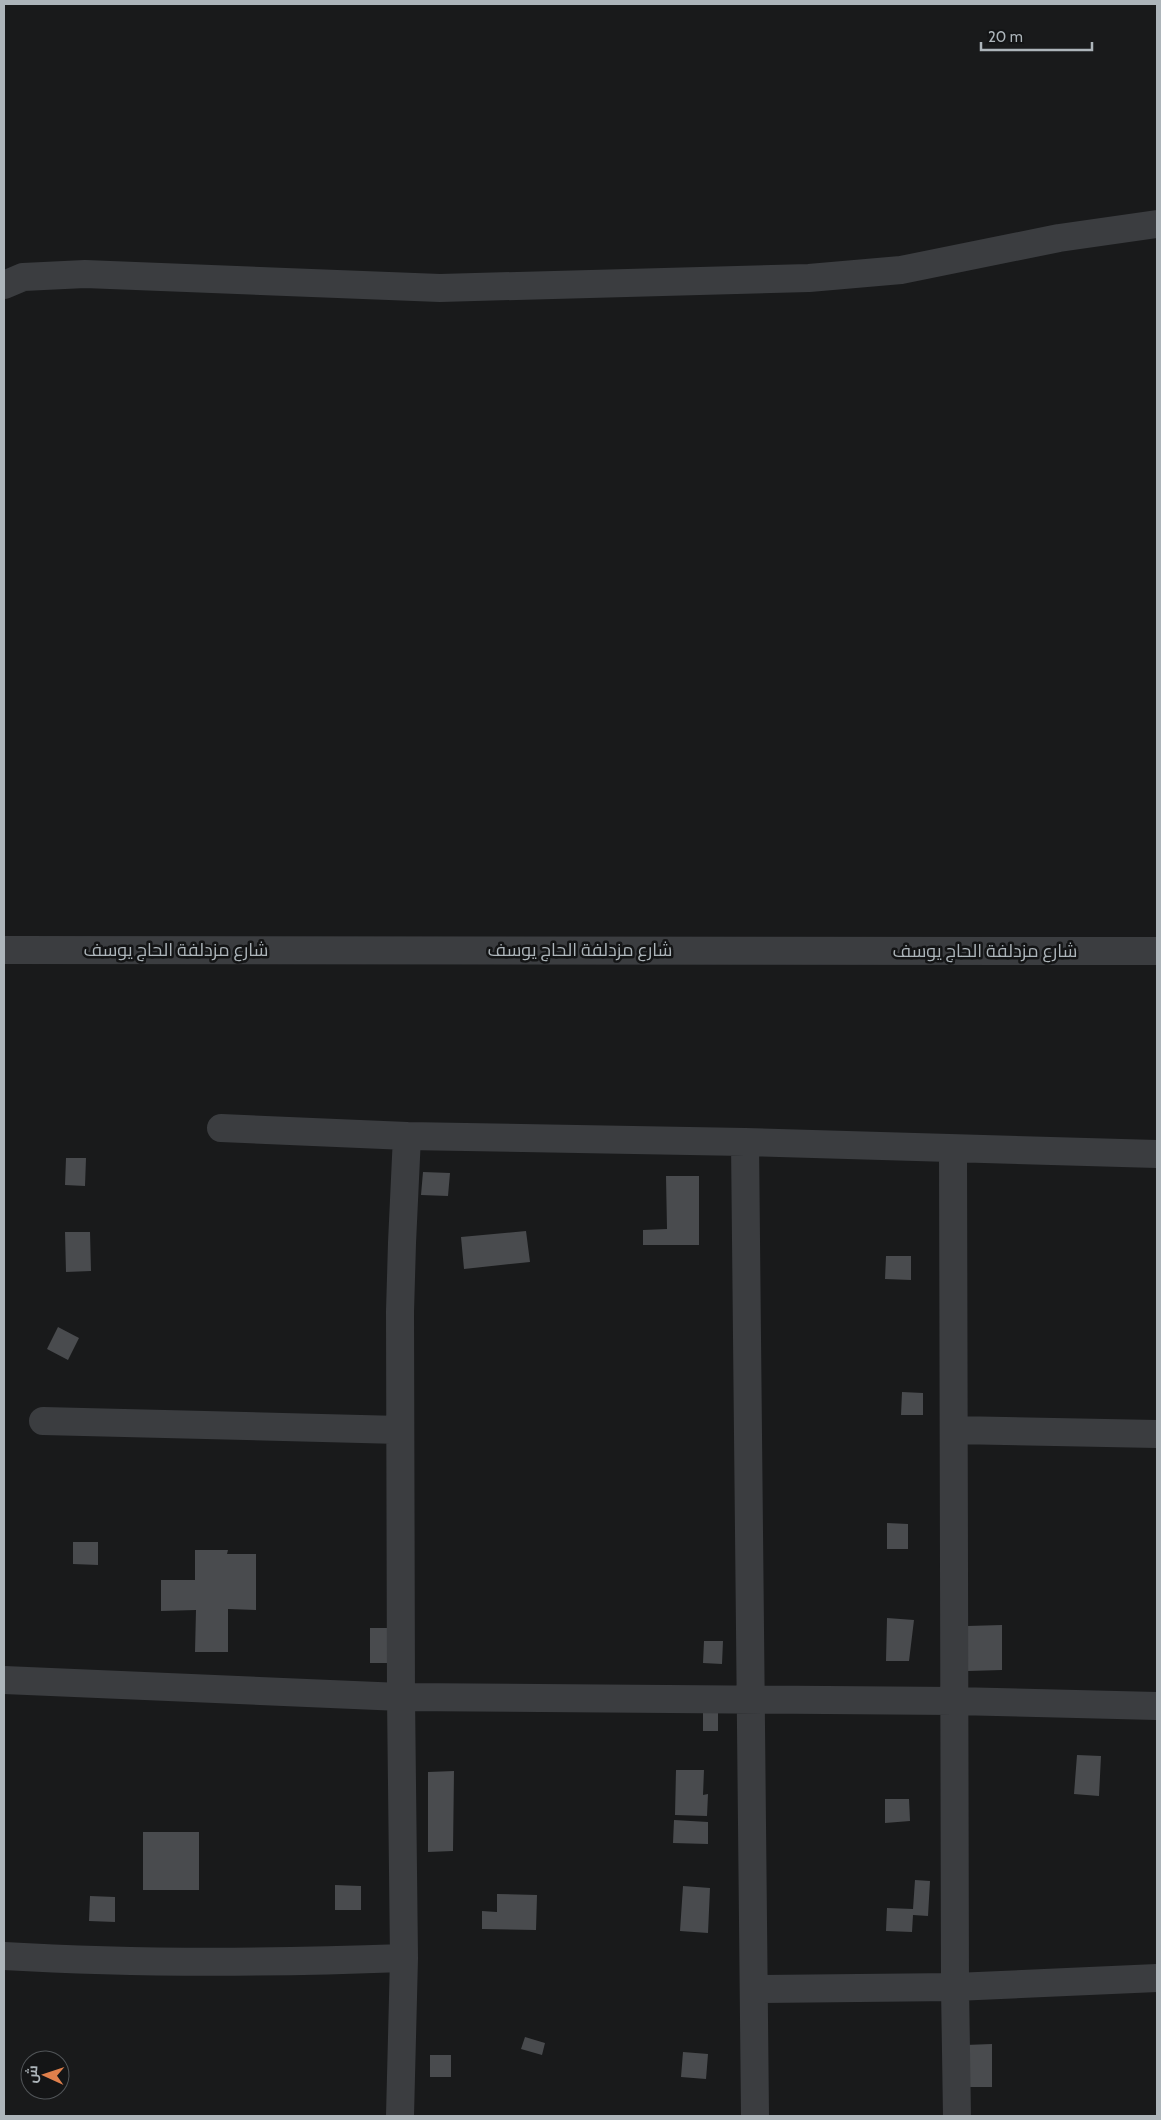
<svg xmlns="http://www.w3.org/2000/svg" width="1161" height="2120" font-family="Cabin,Cairo,sans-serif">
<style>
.building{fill:#494b4e}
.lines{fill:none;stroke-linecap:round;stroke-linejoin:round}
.minor{stroke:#3b3d40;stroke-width:28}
.labels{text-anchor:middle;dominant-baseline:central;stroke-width:5;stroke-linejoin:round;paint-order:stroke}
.street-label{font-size:18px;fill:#adb5ba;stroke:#141516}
</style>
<rect width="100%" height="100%" fill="#191a1b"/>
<path class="building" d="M66 1158H86L85 1186 65 1185Z
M423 1172 450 1173 448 1196 421 1195Z
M666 1176H699V1245H643V1230L667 1229Z
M526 1231 530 1262 464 1269 461 1237Z
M65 1232H90L91 1271 66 1272Z
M886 1256H911V1280L885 1279Z
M58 1327 79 1338 68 1360 47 1349Z
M902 1392 923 1393V1415H901Z
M887 1523 908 1524V1549H887Z
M73 1542H98V1565L73 1564Z
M195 1550H228L227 1554H256V1610L228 1609V1652H195L196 1610 161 1611V1580H195Z
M887 1618 914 1620 909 1661H886Z
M1002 1625V1670L968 1671 967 1626Z
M370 1628H395L394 1663H370Z
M704 1641H723L722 1664 703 1663Z
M703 1709 718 1710V1731H703Z
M1077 1755 1101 1756 1099 1796 1074 1794Z
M676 1770H704L703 1795 708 1794 707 1816 675 1815Z
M454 1771 453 1851 428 1852V1772Z
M885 1799H909L910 1821 885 1823Z
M674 1820 708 1822V1844L673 1843Z
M143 1832H199V1890H143Z
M915 1880 930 1881 928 1916 913 1915 912 1932 886 1931 887 1908 913 1909Z
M335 1885 361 1886V1910H335Z
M683 1886 710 1888 708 1933 680 1931Z
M497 1894 537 1895 536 1930 482 1929V1911L497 1912Z
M90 1896 115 1897V1922L89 1921Z
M525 2037 545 2043 542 2055 521 2049Z
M992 2044V2087H965V2045Z
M683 2052 708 2054 706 2079 681 2077Z
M430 2055H451V2077H430Z"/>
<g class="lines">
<path class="minor" d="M4 285 23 277 85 274 440 288 809 278 901 270 1059 238 1157 224
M4 950 1157 951
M221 1128 407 1136 745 1142 1157 1154
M745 1142 755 2116
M953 1150 955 1987 957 2116
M43 1421 400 1430
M954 1430 1157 1434
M4 1680 401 1697 954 1701 1157 1706
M4 1956C137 1964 271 1963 404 1958
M754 1989 955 1987 1157 1978
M400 2116 404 1958 401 1697 400 1312 402 1243 407 1136"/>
</g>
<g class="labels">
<g class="street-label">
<text x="176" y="950">شارع مزدلفة الحاج يوسف</text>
<text x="580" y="950">شارع مزدلفة الحاج يوسف</text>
<text x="985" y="951">شارع مزدلفة الحاج يوسف</text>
</g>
</g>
<rect width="1161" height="2120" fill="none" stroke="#adb5ba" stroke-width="10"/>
<g transform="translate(45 2075) rotate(273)"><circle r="24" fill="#141516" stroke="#515558"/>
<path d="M0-4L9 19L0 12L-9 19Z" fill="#e0804c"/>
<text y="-8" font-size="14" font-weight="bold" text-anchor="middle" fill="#adb5ba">ش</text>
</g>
<path d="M981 42v8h111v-8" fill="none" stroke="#adb5ba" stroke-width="2.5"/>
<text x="988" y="42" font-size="15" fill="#adb5ba" stroke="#141516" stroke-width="4" paint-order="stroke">20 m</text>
</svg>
